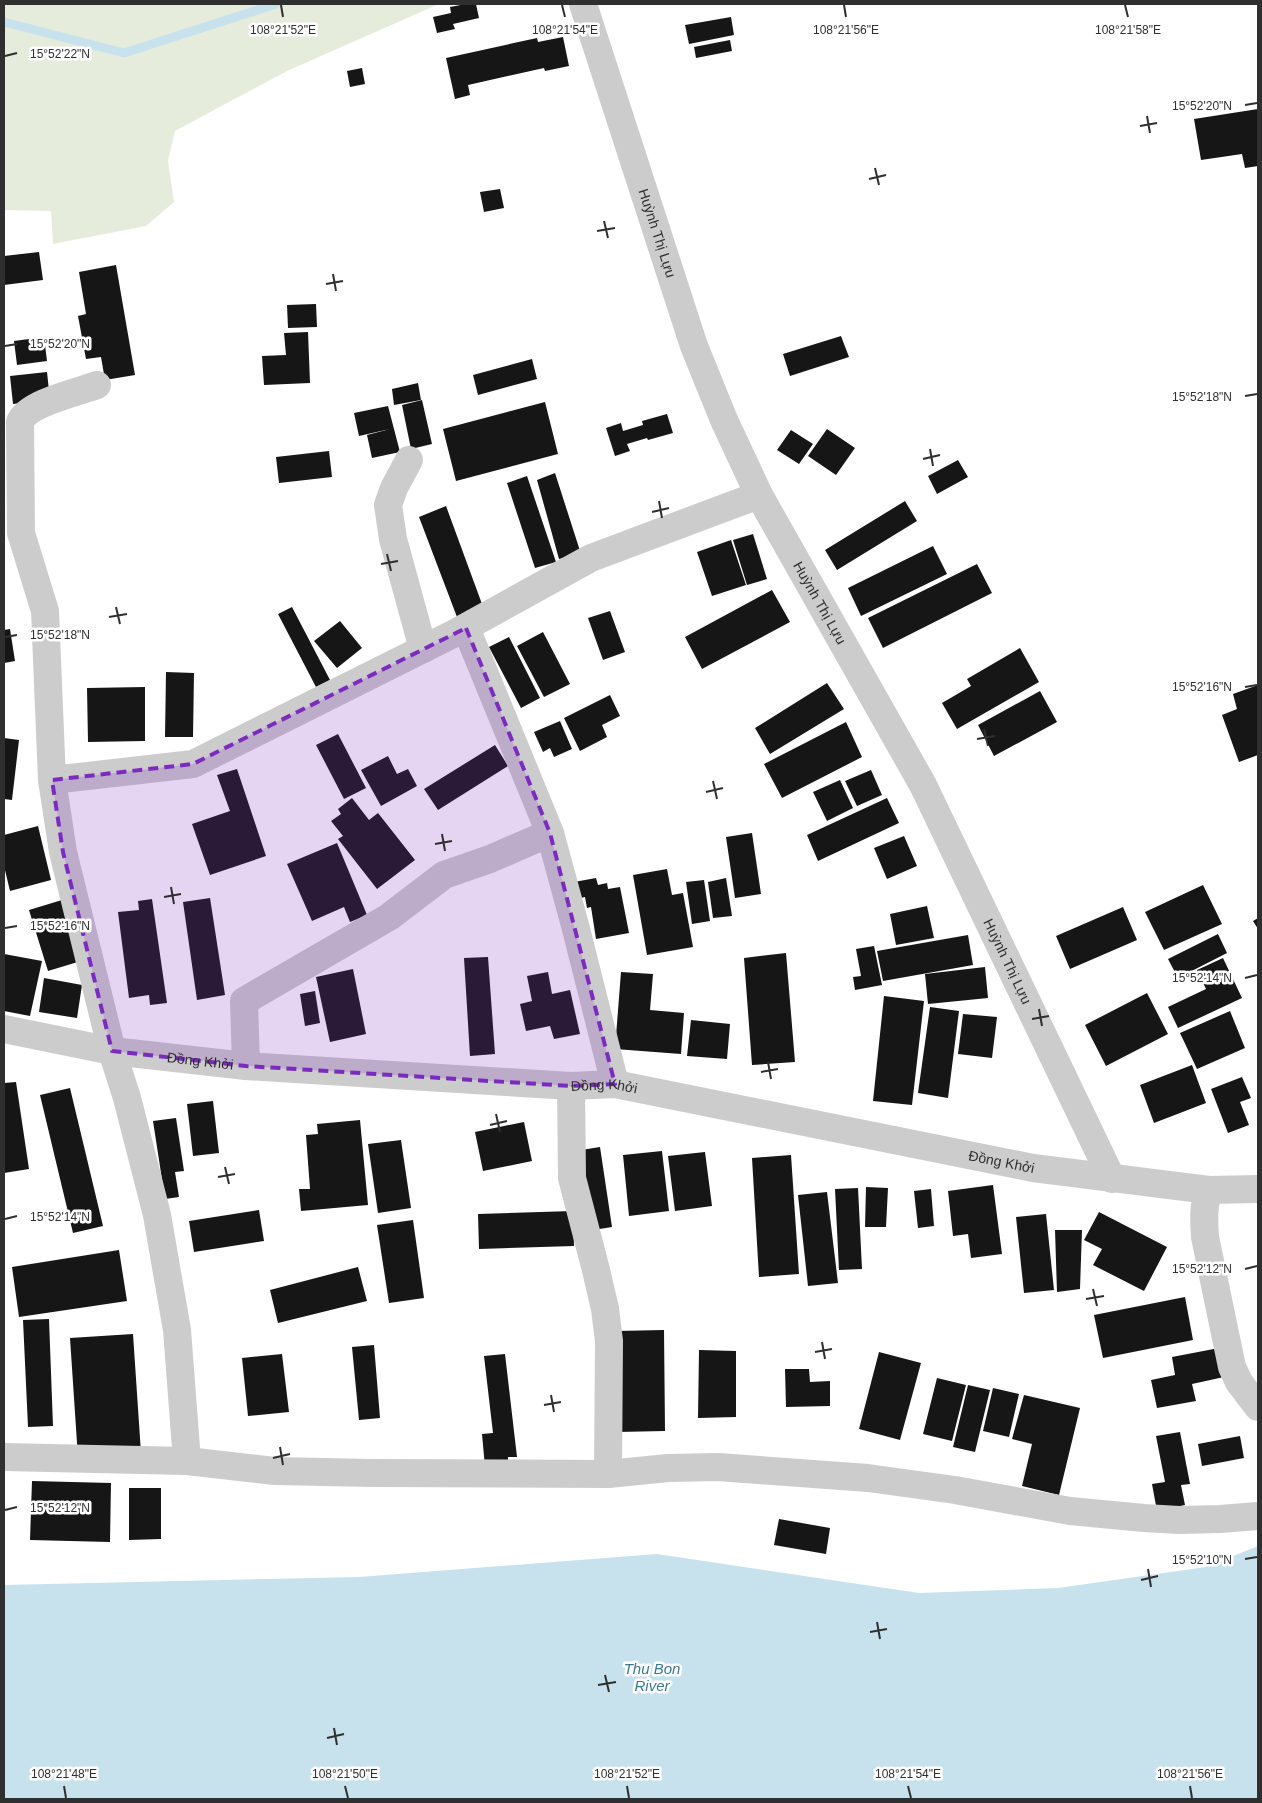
<svg xmlns="http://www.w3.org/2000/svg" width="1262" height="1803" font-family="Arial,sans-serif">
<style>
.green{fill:#e6ecdc}
.water{fill:#c8e2ed}
.lines{fill:none;stroke-linecap:round;stroke-linejoin:round}
.stream{stroke:#c8e2ed;stroke-width:9}
.building{fill:#161616}
.minor{stroke:#ccc;stroke-width:28}
.marked{fill:#7b2cbf;fill-opacity:0.2;stroke:#7b2cbf;stroke-width:4;stroke-dasharray:10 6;stroke-linejoin:round}
.ticks{fill:none;stroke:#2f2f2f;stroke-width:2}
.labels{text-anchor:middle;dominant-baseline:central;stroke-width:5;stroke-linejoin:round;paint-order:stroke}
.street-label{font-size:14px;fill:#2f2f2f;stroke:#fff}
.water-label{font-size:15px;font-style:italic;fill:#3b7993;stroke:#fff}
.ticks-label{font-size:12px;text-anchor:middle;fill:#2f2f2f;stroke:#fff;stroke-width:5;stroke-linejoin:round;paint-order:stroke}
</style>
<rect width="100%" height="100%" fill="#fff"/>
<path class="green" d="M4 4H439L287 71 175 131 168 161 174 202 146 226 53 244 51 211 4 210Z"/>
<path class="water" d="M1258 1546V1799H4V1585L359 1577 657 1554 919 1593 1058 1588 1206 1567Z"/>
<g class="lines">
<path class="stream" d="M4 22 124 53 276 4"/>
</g>
<path class="building" d="M466 4H476L479 18 453 24 455 29 437 33 433 17 451 13 450 7Z
M731 17 734 35 689 44 685 25Z
M563 37 569 66 545 71 544 68 468 85 470 95 455 99 446 58 537 38 538 42Z
M730 40 732 51 696 58 694 47Z
M362 68 365 84 350 87 347 71Z
M1258 109V166L1245 168 1242 154 1201 160 1194 119Z
M500 189 504 208 484 212 480 192Z
M39 252 43 280 4 285V256Z
M116 265 135 375 105 380 101 357 86 359 78 316 86 314 79 272Z
M316 304 317 327 288 328 287 305Z
M308 332 310 383 264 385 262 356 286 355 284 333Z
M841 336 849 357 790 376 783 354Z
M44 337 47 361 17 365 14 341Z
M532 359 537 379 478 395 473 375Z
M47 372 50 400 13 404 10 376Z
M418 383 421 400 394 405 392 389Z
M422 400 432 444 411 449 402 405Z
M545 402 558 454 456 481 443 429Z
M388 406 400 452 372 458 367 435 390 429 359 436 354 413Z
M667 414 673 433 648 440 647 438 627 444 630 451 615 456 606 428 621 423 623 431 643 425 642 421Z
M827 429 855 448 836 475 808 456Z
M791 430 813 444 799 464 777 450Z
M329 451 332 477 279 483 276 457Z
M958 460 968 477 937 494 928 476Z
M555 473 581 554 559 559 537 480Z
M527 476 556 562 535 568 507 483Z
M905 501 917 521 837 570 825 550Z
M446 506 482 604 457 617 419 517Z
M753 534 767 579 747 585 733 540Z
M731 540 746 585 712 596 697 552Z
M933 546 947 574 861 616 848 588Z
M977 564 992 593 883 648 868 618Z
M772 590 790 622 702 669 685 637Z
M292 607 330 680 316 687 278 614Z
M610 611 625 652 603 660 588 618Z
M340 621 362 648 337 668 314 641Z
M10 629 15 661 4 663V630Z
M543 632 570 684 544 697 517 646Z
M509 637 540 698 521 708 489 647Z
M1020 648 1039 682 957 729 942 703 971 686 967 679Z
M166 672 194 673 193 737H165Z
M827 683 844 709 770 754 755 728Z
M1258 685V755L1239 762 1222 715 1237 709 1233 694Z
M145 687V741L88 742 87 688Z
M1040 691 1057 722 994 756 978 725Z
M610 695 620 716 602 725 607 737 580 751 564 718Z
M560 721 572 749 554 757 550 748 543 752 534 732Z
M846 722 862 757 782 798 764 764Z
M338 734 366 788 344 799 316 745Z
M4 738 19 740 12 800 4 799Z
M495 745 508 766 438 810 424 789Z
M388 756 397 774 408 769 417 786 381 806 361 770Z
M237 769 266 856 210 875 192 824 230 811 217 775Z
M871 770 882 795 857 806 845 781Z
M840 780 853 808 827 821 813 792Z
M352 798 369 820 378 813 415 860 377 889 338 839 343 836 331 821 341 814 338 809Z
M887 798 899 823 818 861 807 835Z
M38 826 51 880 10 891 4 866V835Z
M752 833 761 894 735 898 726 837Z
M904 836 917 866 887 879 874 848Z
M337 843 367 915 350 922 344 907 312 921 287 864Z
M667 869 672 895 683 893 693 947 647 955 633 875Z
M596 878 598 885 607 883 608 889 620 887 629 933 596 939 591 907 587 908 585 897 577 899 574 882Z
M726 878 732 916 713 918 708 882Z
M704 880 710 921 692 924 686 882Z
M1203 885 1222 924 1164 950 1145 912Z
M210 898 225 995 197 1000 183 902Z
M152 899 167 1003 150 1005 149 995 129 998 118 912 139 910 138 901Z
M62 900 81 961 48 971 29 910Z
M927 906 934 938 896 945 890 914Z
M1123 907 1137 940 1070 969 1056 936Z
M1258 918V929L1253 921Z
M1218 934 1227 953 1178 978 1168 959Z
M968 935 973 965 883 981 877 951Z
M874 946 882 985 855 990 853 977 861 976 856 949Z
M786 953 795 1062 752 1065 744 958Z
M4 954 42 961 30 1016 4 1011Z
M488 957 495 1054 470 1056 464 958Z
M1223 958 1242 998 1178 1028 1168 1007 1206 989 1197 970Z
M985 967 988 998 928 1004 925 974Z
M353 969 366 1034 330 1042 316 977Z
M548 972 552 994 570 990 580 1034 554 1039 550 1026 526 1031 520 1004 532 1001 527 976Z
M621 972 653 974 650 1010 684 1013 681 1054 615 1049Z
M44 978 82 985 77 1018 39 1012Z
M315 991 320 1023 305 1026 300 994Z
M1147 993 1168 1034 1106 1066 1085 1025Z
M884 996 924 1001 912 1105 873 1101Z
M930 1007 959 1011 948 1098 918 1093Z
M1230 1011 1245 1048 1197 1069 1180 1033Z
M963 1014 997 1017 992 1058 958 1054Z
M691 1020 730 1024 727 1059 687 1056Z
M1192 1065 1206 1103 1154 1123 1140 1085Z
M1242 1077 1251 1098 1240 1102 1249 1125 1228 1133 1211 1089Z
M16 1082 29 1169 4 1173V1083Z
M70 1088 103 1226 73 1233 40 1095Z
M213 1101 219 1153 193 1156 187 1104Z
M176 1118 184 1171 175 1172 179 1197 165 1199 153 1121Z
M360 1120 368 1205 301 1211 299 1189H310L306 1135 318 1134 317 1124Z
M524 1122 532 1161 483 1171 475 1132Z
M401 1140 411 1208 378 1213 368 1144Z
M600 1147 612 1227 587 1231 575 1151Z
M662 1151 669 1211 629 1216 623 1155Z
M705 1152 712 1206 675 1211 668 1156Z
M791 1155 799 1274 759 1277 752 1158Z
M993 1185 1002 1254 971 1258 968 1234 953 1236 948 1191Z
M866 1187 888 1188 886 1227H865Z
M858 1188 862 1269 839 1270 835 1189Z
M931 1189 934 1226 918 1228 914 1191Z
M827 1192 838 1283 808 1286 798 1195Z
M259 1210 264 1241 194 1252 189 1221Z
M573 1211 574 1246 479 1249 478 1214Z
M1099 1212 1167 1247 1144 1291 1093 1265 1102 1249 1084 1240Z
M1046 1214 1054 1290 1024 1293 1016 1217Z
M413 1220 424 1298 389 1303 377 1225Z
M1055 1230H1082L1080 1289 1057 1292Z
M119 1250 127 1301 19 1317 12 1267Z
M358 1267 367 1301 278 1323 270 1290Z
M1185 1297 1193 1340 1103 1358 1094 1315Z
M49 1319 53 1426 28 1427 23 1320Z
M664 1330 665 1431 617 1432 616 1331Z
M133 1334 141 1453 78 1458 70 1338Z
M374 1345 380 1418 359 1420 352 1347Z
M1219 1348 1224 1377 1192 1384 1196 1401 1157 1408 1151 1380 1175 1375 1172 1357Z
M699 1350 736 1351V1417L698 1418Z
M879 1352 921 1363 900 1440 859 1429Z
M282 1354 289 1412 248 1416 242 1358Z
M505 1354 517 1457H508V1464L485 1467 482 1434 493 1433 484 1356Z
M785 1369H809L810 1382 830 1381V1406L786 1407Z
M937 1378 966 1385 952 1441 923 1434Z
M968 1385 990 1390 975 1452 953 1447Z
M993 1388 1019 1394 1009 1437 983 1431Z
M1024 1395 1080 1408 1059 1495 1022 1486 1032 1444 1012 1439Z
M1180 1432 1190 1484 1181 1485 1185 1505 1157 1511 1152 1484 1165 1482 1156 1436Z
M1240 1436 1244 1458 1202 1466 1198 1444Z
M32 1481 111 1483 110 1542 30 1540Z
M129 1488H161V1539L129 1540Z
M779 1519 830 1528 826 1554 774 1545Z"/>
<g class="lines">
<g class="minor">
<path id="s1" d="M583 4 694 346 724 420 759 495 923 785 1112 1179"/>
<path d="M97 385C78 392 27 403 20 422L21 533 45 611 52 780 63 852 112 1051 127 1098 157 1215 177 1330 187 1461"/>
<path d="M409 460 394 488 388 505 393 539 423 649"/>
<path d="M466 628 550 833 576 929 615 1084"/>
<path d="M52 780 193 764 455 633 591 558 759 495"/>
<path id="s2" d="M4 1029 112 1051 246 1066 571 1086 615 1084 1033 1168 1209 1190 1258 1189"/>
<path d="M246 1066 244 1001 389 917 444 875 490 859 550 833"/>
<path d="M571 1086 572 1178 596 1270 605 1309 609 1341 608 1474"/>
<path d="M1209 1190C1203 1205 1204 1220 1205 1237L1232 1367 1239 1382 1258 1407"/>
<path d="M4 1457 187 1461 275 1471 372 1473 608 1474 668 1468 718 1467 868 1478 955 1490 1070 1511 1144 1518 1179 1520 1220 1519 1258 1516"/>
</g>
</g>
<path class="marked" d="M466 628 550 833 615 1084 571 1086 246 1066 112 1051 63 852 52 780 193 764Z"/>
<path class="ticks" d="M281 5 283 17M562 5 565 17M844 5 846 17M1125 5 1128 17M5 56 17 53M1245 105 1257 103M1147 116 1150 133M1140 126 1157 123M875 168 879 185M869 179 886 175M604 221 608 238M597 231 615 228M333 274 336 291M326 284 343 281M5 346 17 344M1245 396 1257 394M930 449 933 466M923 459 940 455M659 501 662 518M652 512 669 508M387 554 391 571M381 564 398 561M116 607 120 624M109 617 127 614M5 637 17 635M1245 687 1257 685M984 729 988 746M977 739 995 736M713 781 717 799M706 792 723 788M442 834 445 851M435 844 452 841M171 887 174 904M164 897 181 894M5 928 17 926M1245 978 1257 975M1039 1009 1042 1026M1032 1019 1049 1016M768 1062 771 1079M761 1072 778 1069M496 1114 500 1132M490 1125 507 1121M225 1167 229 1184M218 1177 235 1174M5 1219 17 1216M1245 1269 1257 1266M1093 1289 1097 1306M1086 1299 1104 1296M822 1342 825 1359M815 1352 832 1349M551 1395 554 1412M544 1405 561 1402M280 1447 283 1465M273 1458 290 1454M5 1510 17 1507M1245 1559 1257 1557M1148 1569 1151 1587M1141 1580 1158 1576M877 1622 880 1639M870 1632 887 1629M605 1675 609 1692M598 1685 616 1682M334 1728 337 1745M327 1738 344 1734M64 1786 66 1798M345 1786 348 1798M627 1786 629 1798M908 1786 911 1798M1190 1786 1192 1798"/>
<g class="labels">
<g class="street-label">
<text stroke="none"><textPath href="#s1" startOffset="241">Huỳnh Thị Lựu</textPath></text>
<text stroke="none"><textPath href="#s1" startOffset="646">Huỳnh Thị Lựu</textPath></text>
<text stroke="none"><textPath href="#s1" startOffset="1051">Huỳnh Thị Lựu</textPath></text>
<text stroke="none"><textPath href="#s2" startOffset="199">Đồng Khởi</textPath></text>
<text stroke="none"><textPath href="#s2" startOffset="604">Đồng Khởi</textPath></text>
<text stroke="none"><textPath href="#s2" startOffset="1009">Đồng Khởi</textPath></text>
</g>
<g class="water-label">
<text x="652" y="1668">Thu Bon<tspan x="652" dy="17">River</tspan></text>
</g>
</g>
<g class="ticks-label">
<text x="283" y="34">108°21'52"E</text>
<text x="565" y="34">108°21'54"E</text>
<text x="846" y="34">108°21'56"E</text>
<text x="1128" y="34">108°21'58"E</text>
<text x="60" y="58">15°52'22"N</text>
<text x="1202" y="110">15°52'20"N</text>
<text x="60" y="348">15°52'20"N</text>
<text x="1202" y="401">15°52'18"N</text>
<text x="60" y="639">15°52'18"N</text>
<text x="1202" y="691">15°52'16"N</text>
<text x="60" y="930">15°52'16"N</text>
<text x="1202" y="982">15°52'14"N</text>
<text x="60" y="1221">15°52'14"N</text>
<text x="1202" y="1273">15°52'12"N</text>
<text x="60" y="1512">15°52'12"N</text>
<text x="1202" y="1564">15°52'10"N</text>
<text x="64" y="1778">108°21'48"E</text>
<text x="345" y="1778">108°21'50"E</text>
<text x="627" y="1778">108°21'52"E</text>
<text x="908" y="1778">108°21'54"E</text>
<text x="1190" y="1778">108°21'56"E</text>
</g>
<rect width="1262" height="1803" fill="none" stroke="#2f2f2f" stroke-width="10"/>
</svg>
